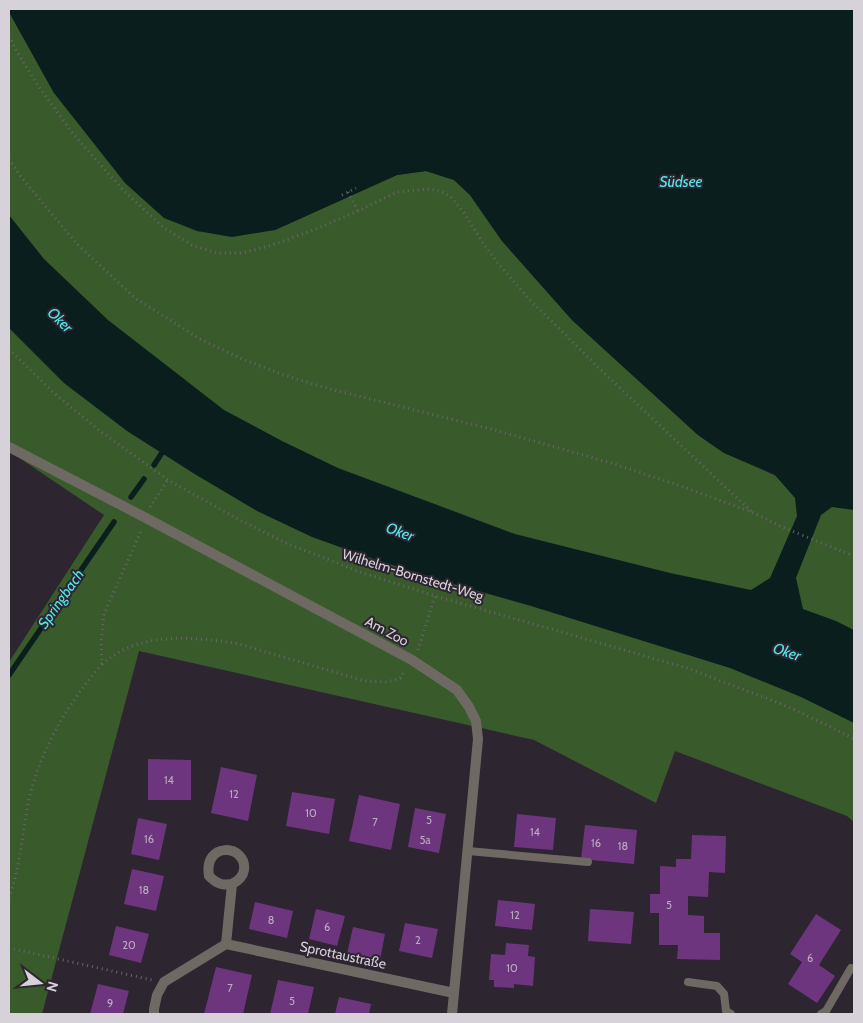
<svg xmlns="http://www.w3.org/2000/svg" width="863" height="1023" font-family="Cabin,sans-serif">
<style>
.green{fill:#395b2b}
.water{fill:#0a1e1e}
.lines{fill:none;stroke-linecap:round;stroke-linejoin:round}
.stream{stroke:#0a1e1e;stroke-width:5.5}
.building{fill:#6d357d}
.path{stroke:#6b646e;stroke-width:3;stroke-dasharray:1 4;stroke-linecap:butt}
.lane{stroke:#6f6964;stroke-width:8}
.street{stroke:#6f6964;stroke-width:10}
.labels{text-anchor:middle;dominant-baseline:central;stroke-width:4;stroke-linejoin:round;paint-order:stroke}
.number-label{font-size:11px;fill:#bcaac2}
.street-label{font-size:14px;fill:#d7d1d9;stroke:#2d2530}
.water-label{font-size:15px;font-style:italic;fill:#50eaed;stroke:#2d2530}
</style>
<rect width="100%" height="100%" fill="#2d2530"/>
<path class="green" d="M9 12 54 93 275 230 397 175 426 171 454 180 470 195 502 241 572 320 698 435 724 453 854 510V822L847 816 675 751 656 803 534 740 139 651 42 1014H9V662L104 515 9 451Z"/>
<path class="water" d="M9 9H854V510L832 507 821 515 796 578 803 609 836 621 854 630V723L801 697 730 668 531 606 425 576 362 555 312 537 257 511 193 473 127 431 64 383 9 328V215L44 259 108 320 224 410 282 441 338 468 515 534 670 573 751 590 770 578 797 516 795 498 774 474 724 453 698 435 572 320 502 241 470 195 454 180 426 171 397 175 275 230 232 237 197 231 164 218 125 183 54 93 9 12Z"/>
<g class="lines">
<path class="stream" d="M154 465 165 448
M131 497 144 479
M9 675 114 522"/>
</g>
<path class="building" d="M148 759 191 760V800H148Z
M221 767 257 775 248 821 211 813Z
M292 792 335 799 329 834 286 826Z
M359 795 400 804 391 850 349 841Z
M415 808 446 814 439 853 408 847Z
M517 814 556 818 553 850 514 847Z
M138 818 167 824 159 860 131 854Z
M585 825 637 830 634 864 581 859Z
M692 835 726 836 725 873 709 872 708 897 688 896V915L704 916V933H720V960L677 959 678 945H659V913H650V894H660V866L676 867V859H691Z
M132 869 164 876 156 911 124 904Z
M498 900 535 904 532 930 495 926Z
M255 902 293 911 287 938 249 929Z
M316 909 345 916 337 946 309 939Z
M590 909 634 912 631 944 588 941Z
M816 914 841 930 819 965 835 976 817 1003 788 984 802 962 790 954Z
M405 923 438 929 432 958 399 951Z
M116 926 149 934 141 963 109 955Z
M353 927 385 934 380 960 347 954Z
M506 943 529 945 528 956 535 957 533 986 514 984V988L494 987V980H489L491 954 505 955Z
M216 967 252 975 243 1014H204Z
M278 980 314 987 308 1014H270Z
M98 984 129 991 123 1014H90Z
M339 997 371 1004 369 1014H335Z"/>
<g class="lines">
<path class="path" d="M9 36 17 52 39 87 74 135 124 191 164 228 192 245 217 253H242L269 246 311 231 358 211 397 192 415 190 431 189 442 192 451 197 464 213 481 240 497 262 527 297 604 373 752 512
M9 159 21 177 77 244 135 298 200 339 240 358 281 374 330 389 495 430 611 463 675 484 752 512 782 527 854 556
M348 192 358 211
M342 195 356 188
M9 349 55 394 100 431 168 480 238 519 286 543 363 573 435 596 687 668 784 705 825 724 854 739
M150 507 168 480
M418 650 435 596
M102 664C111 657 121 650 132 646 167 634 203 638 239 644L365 681 387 682 400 678 405 670
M9 898C20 867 22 836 28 804 39 752 67 704 102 664L101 643 104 614 142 529
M9 948 152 980"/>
<path class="lane" d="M468 851 588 862
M688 982 717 986 724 994 726 1011 731 1014
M821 1014 826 1011 851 968"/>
<path class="street" d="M9 447 146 518 412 660 457 690 469 707 476 721 478 739 452 1014
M226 944 454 993
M154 1014V1009L157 995 164 982 226 944 232 884C238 881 243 877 244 870 247 844 203 841 209 876 216 883 222 886 232 884"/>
</g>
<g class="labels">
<g class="number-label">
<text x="169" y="780">14</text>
<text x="234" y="794">12</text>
<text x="311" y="813">10</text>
<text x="429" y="820">5</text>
<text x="375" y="822">7</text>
<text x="535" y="832">14</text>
<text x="149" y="839">16</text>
<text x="425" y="840">5a</text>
<text x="596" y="843">16</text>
<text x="623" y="846">18</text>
<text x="144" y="890">18</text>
<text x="669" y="905">5</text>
<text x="515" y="915">12</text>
<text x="271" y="920">8</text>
<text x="327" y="927">6</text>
<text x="418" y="940">2</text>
<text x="129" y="945">20</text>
<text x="810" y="958">6</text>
<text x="512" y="968">10</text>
<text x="230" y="988">7</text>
<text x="292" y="1001">5</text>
<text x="110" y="1003">9</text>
</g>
<g class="street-label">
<text transform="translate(413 575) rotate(17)">Wilhelm-Bornstedt-Weg</text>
<text transform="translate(387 631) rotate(28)">Am Zoo</text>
<text transform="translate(343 955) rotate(12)">Sprottaustraße</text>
</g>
<g class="water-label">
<text x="681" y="182">Südsee</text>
<text transform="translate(60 320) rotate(44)">Oker</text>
<text transform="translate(400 532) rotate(20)">Oker</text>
<text transform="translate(61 599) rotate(-55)">Springbach</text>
<text transform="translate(787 652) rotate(19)">Oker</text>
</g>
</g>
<rect width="863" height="1023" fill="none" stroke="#d7d1d9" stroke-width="20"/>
<g transform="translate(40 983) rotate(106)" stroke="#2d2530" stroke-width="4" paint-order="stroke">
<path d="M0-4L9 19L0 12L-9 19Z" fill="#d7d1d9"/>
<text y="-8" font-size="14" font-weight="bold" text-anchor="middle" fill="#d7d1d9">N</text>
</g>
</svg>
